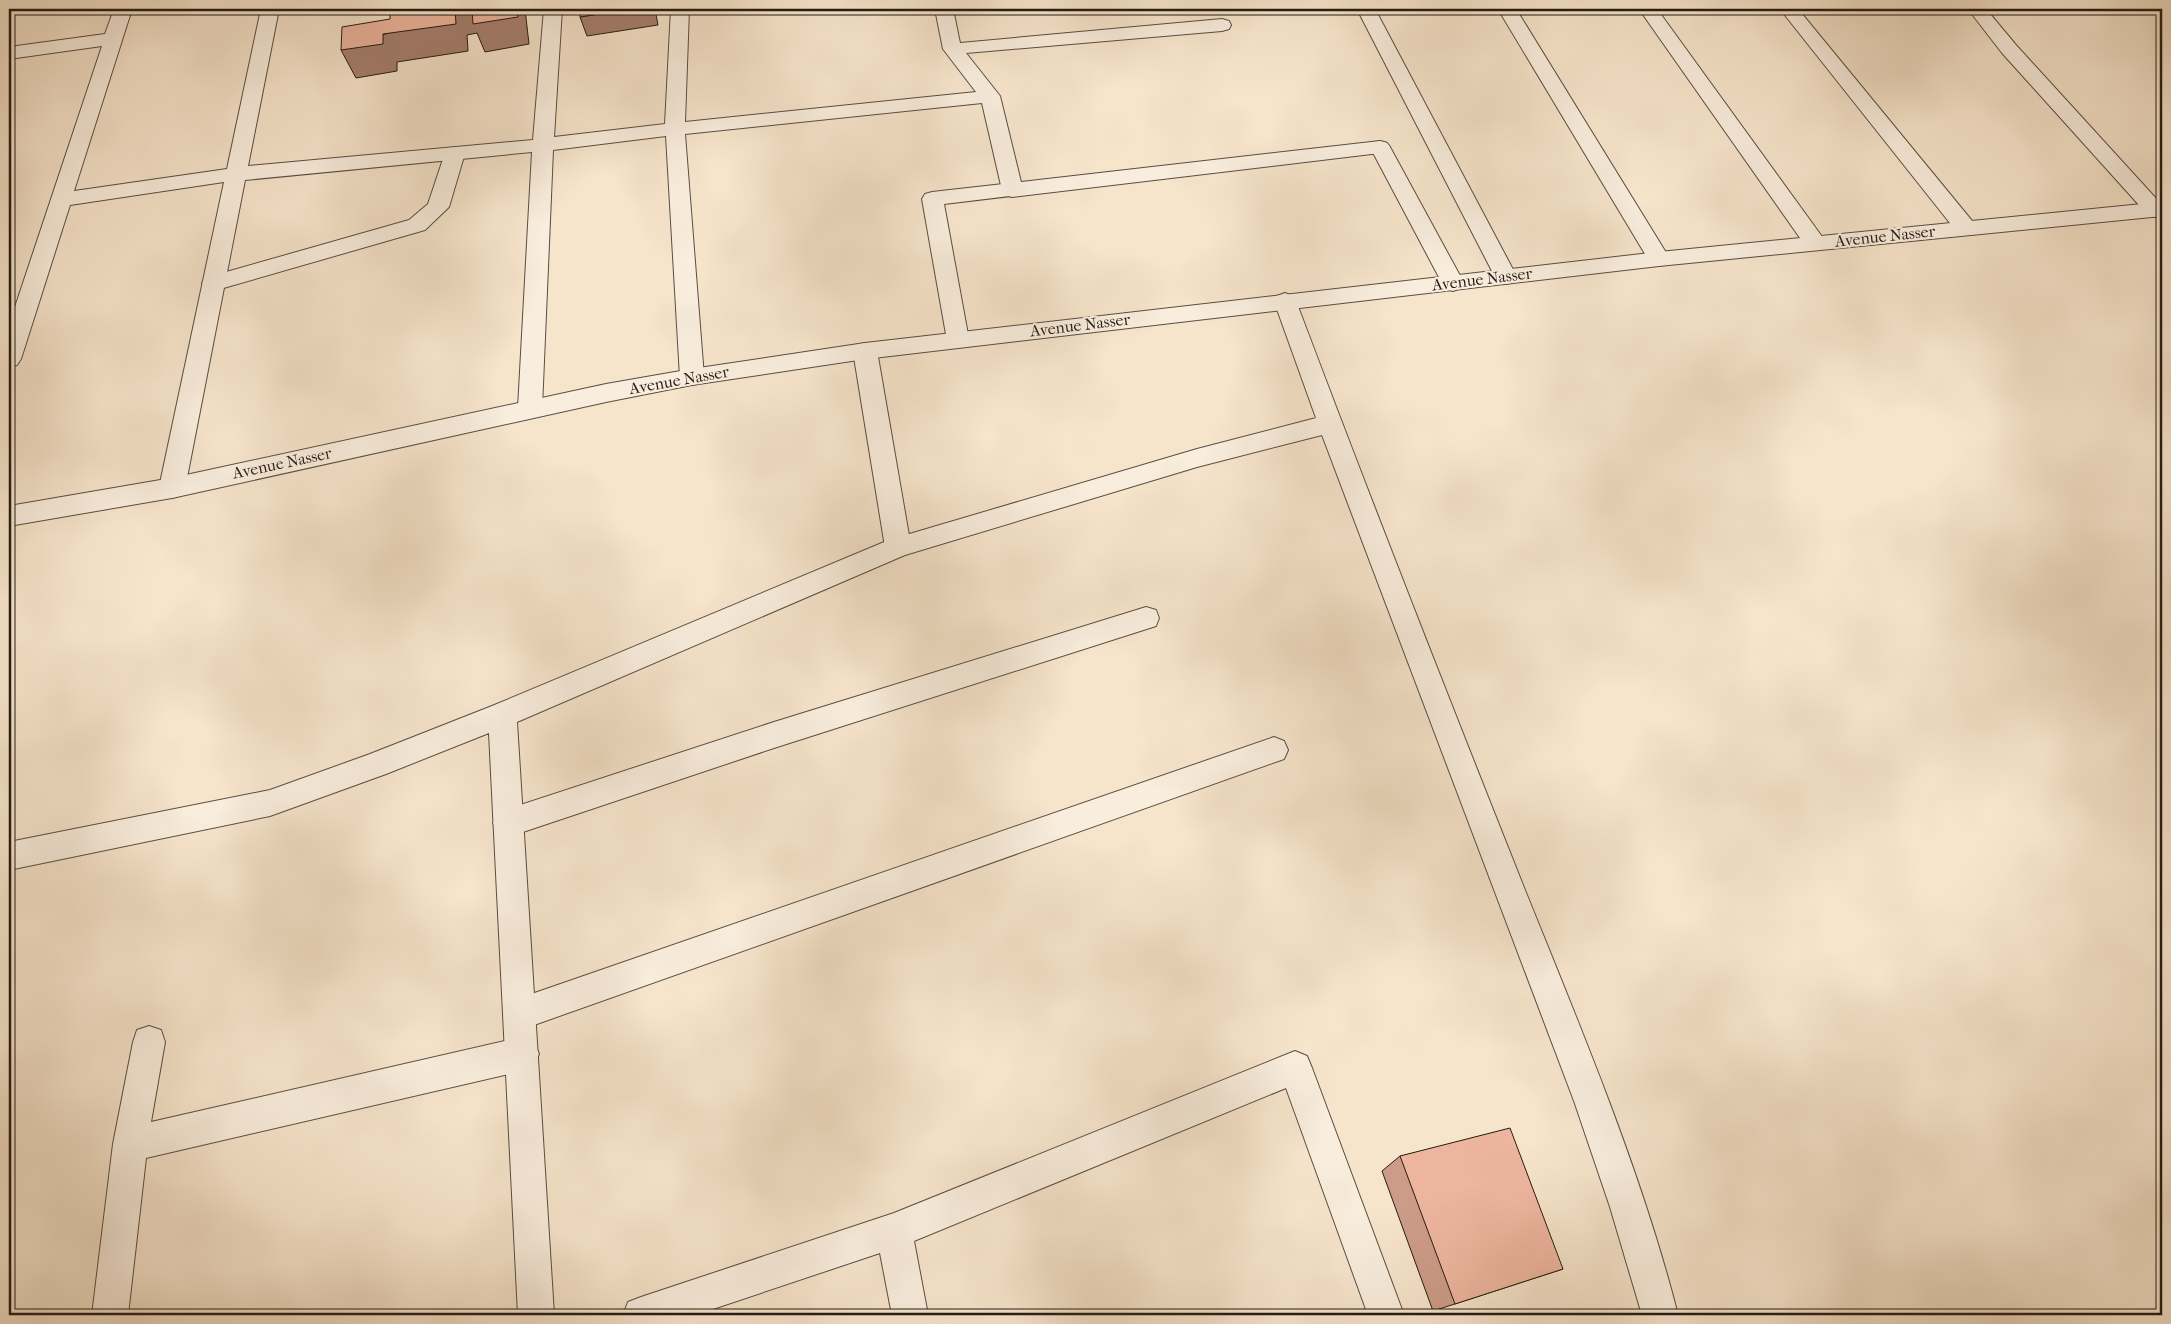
<svg xmlns="http://www.w3.org/2000/svg" width="2171" height="1324" font-family="'IM FELL French Canon',serif">
<style>
.lines{fill:none;stroke-linecap:round;stroke-linejoin:round}
.service-casing{stroke:#594d42;stroke-width:2}
.pedestrian-casing{stroke:#594d42;stroke-width:2}
.minor-casing{stroke:#594d42;stroke-width:2}
.tertiary-casing{stroke:#594d42;stroke-width:2}
.service{fill:#f9eddd;fill-rule:evenodd}
.pedestrian{fill:#f9eddd;fill-rule:evenodd}
.minor{fill:#f9eddd;fill-rule:evenodd}
.tertiary{fill:#f9eddd;fill-rule:evenodd}
.wall{fill:#cc9c88;stroke:#251b15}
.shaded-wall{fill:#a67f6f;stroke:#251b15}
.building{fill:#edb59e;stroke:#251b15}
.labels{text-anchor:middle;dominant-baseline:central;stroke-width:4;stroke-linejoin:round;paint-order:stroke}
.street-label{font-size:16px;fill:#251b15;stroke:#f9eddd}
</style>
<rect width="100%" height="100%" fill="#f6e4cb"/>
<filter id="stains"><feTurbulence type="fractalNoise" baseFrequency=".004" numOctaves="4"/><feColorMatrix values="0 0 0 0 .2 0 0 0 0 .09 0 0 0 0 .02 0 0 0 .5 -.17"/></filter>
<radialGradient id="worn" r=".72"><stop offset=".6" stop-color="#630" stop-opacity="0"/><stop offset="1" stop-color="#630" stop-opacity=".3"/></radialGradient>
<g class="lines">
<defs>
<path id="service" d="M455 147 462 149 465 153 449 207 425 230 213 291 205 288 202 283 205 278 409 220 428 204 445 153 448 149Z
M1012 183 1019 185 1022 190 1019 195 944 204 969 340 966 346 958 348 950 346 947 340 922 199 925 194 932 192Z
M1146 607 1156 610 1159 618 1156 626 774 748 508 837 497 833 493 823 497 813 508 809 774 722Z
M1274 737 1284 741 1288 750 1284 759 520 1030 509 1025 504 1014 509 1003 520 998Z
M149 1026 161 1030 165 1042 151 1122 522 1037 534 1042 539 1054 534 1066 522 1071 146 1158 128 1315H92L113 1144 133 1042 137 1030Z"/>
<path id="pedestrian" d="M1380 141 1387 143 1390 147 1464 283 1461 288 1453 291 1445 288 1442 283 1370 147 1373 143Z
M865 343 873 345 877 351 911 547 907 554 898 557 889 554 885 547 853 351 857 345Z"/>
<path id="minor" d="M114 9H132L74 191 227 169 261 9H279L248 166 533 140 544 9H562L554 137 665 124 671 9H689L685 122 976 92 943 49 935 9H953L960 43 1222 19 1229 21 1231 25 1229 29 1222 31 966 53 1000 96 1021 182 1380 141 1387 143 1390 147 1387 151 1380 153 1012 197 1005 195 1002 190 982 103 685 134 704 377 700 383 692 385 684 383 680 377 666 136 553 150 542 408 538 414 530 417 522 414 518 408 532 152 245 180 185 488 181 495 172 498 163 495 159 488 224 182 70 205 21 359 17 365 9 367V325L102 46 9 59V47L105 34Z
M1357 9H1375L1517 277 1514 282 1506 284 1498 282 1495 277Z
M1498 9H1516L1670 259 1667 264 1659 266 1651 264Z
M1639 9H1657L1823 238 1826 243 1823 248 1815 250 1807 248Z
M1780 9H1798L1973 222 1976 227 1973 232 1965 234 1957 232Z
M1968 9H1986L2016 45 2162 205V215L2155 217 2148 215 2002 53Z
M1285 293 1293 296 1296 301C1370 498 1447 694 1525 890 1581 1029 1641 1170 1678 1315H1642L1610 1207 1574 1101 1322 435 1197 467 905 555 517 722 554 1315H518L489 733 386 774 270 816 9 870V842L270 790 370 754 492 706 889 540 1197 449 1316 418 1274 301 1277 296Z
M1295 1051 1307 1056 1312 1068 1404 1315H1368L1286 1088 914 1241 928 1315H892L880 1253 695 1315H623L628 1302 641 1297 894 1213Z"/>
<path id="tertiary" d="M2162 202V216L1659 266 865 359 692 385 606 402 172 498 9 526V506L172 478 606 384 692 369 865 343 1659 252Z"/>
</defs>
<use href="#service" class="service-casing"/>
<use href="#pedestrian" class="pedestrian-casing"/>
<use href="#minor" class="minor-casing"/>
<use href="#tertiary" class="tertiary-casing"/>
<use href="#service" class="service"/>
<use href="#pedestrian" class="pedestrian"/>
<use href="#minor" class="minor"/>
<use href="#tertiary" class="tertiary"/>
</g>
<path class="wall" d="M1400 1156 1563 1269 1433 1311 1382 1171Z"/>
<path class="shaded-wall" d="M455 9H525L529 44 485 52 477 33 467 35 468 51 397 62V71L356 78 341 50Z
M631 9H655L658 25 587 36 580 17Z"/>
<path class="building" d="M390 9H455L456 24 383 34V44L341 50 342 27 390 19Z
M472 9H517L518 17 473 24Z
M579 9H631L580 17Z
M1510 1128 1563 1269 1455 1304 1400 1156Z"/>
<g class="labels">
<g class="street-label">
<text transform="translate(1885 236) rotate(-6)">Avenue Nasser</text>
<text transform="translate(1482 279) rotate(-7)">Avenue Nasser</text>
<text transform="translate(1080 325) rotate(-7)">Avenue Nasser</text>
<text transform="translate(679 380) rotate(-10)">Avenue Nasser</text>
<text transform="translate(282 463) rotate(-12)">Avenue Nasser</text>
</g>
</g>
<rect width="2171" height="1324" fill="none" stroke="#f6e4cb" stroke-width="30"/>
<rect x="10" y="10" width="2151" height="1304" fill="none" stroke="#251b15" stroke-width="2.5"/>
<rect x="15" y="15" width="2141" height="1294" fill="none" stroke="#251b15"/>
<rect width="100%" height="100%" filter="url(#stains)"/>
<rect width="100%" height="100%" fill="url(#worn)"/>
</svg>
